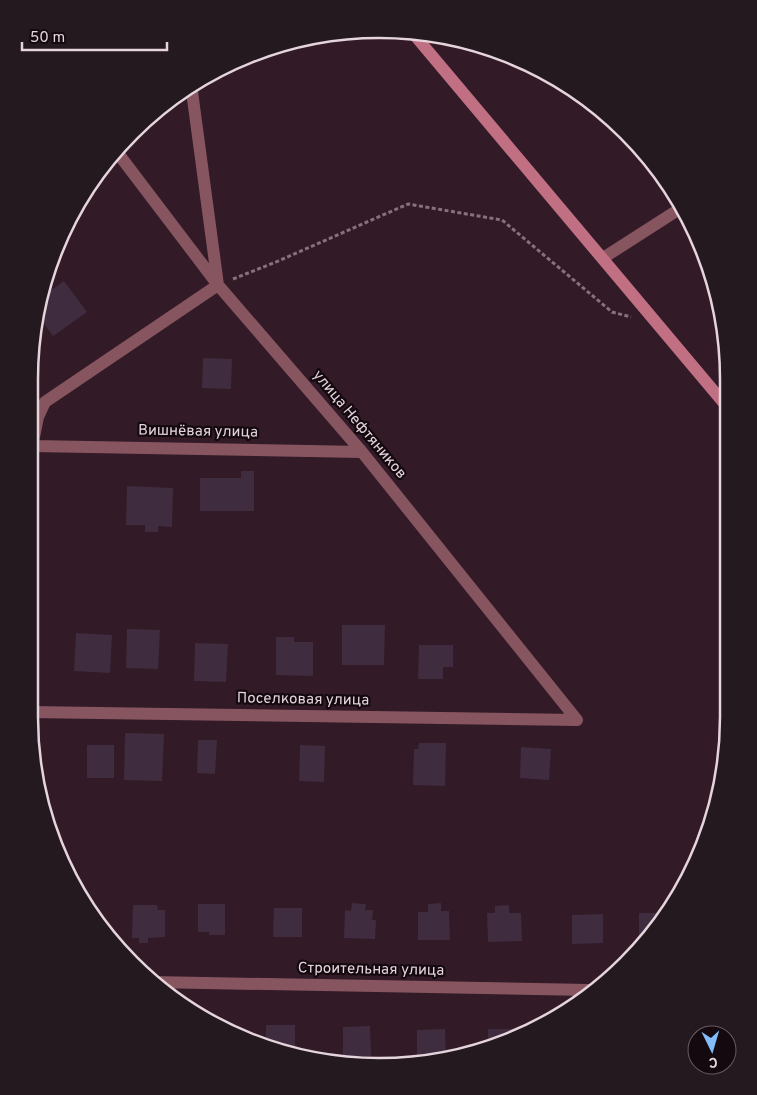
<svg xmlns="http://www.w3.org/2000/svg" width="757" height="1095" font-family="Overpass,sans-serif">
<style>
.building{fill:#402c3f}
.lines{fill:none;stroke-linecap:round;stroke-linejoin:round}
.path{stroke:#86727c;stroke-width:3;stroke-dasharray:4 2.5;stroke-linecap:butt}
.minor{stroke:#875560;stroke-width:12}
.secondary{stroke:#c07082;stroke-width:12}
.labels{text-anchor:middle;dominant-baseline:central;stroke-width:4.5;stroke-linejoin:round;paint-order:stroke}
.street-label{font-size:15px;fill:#e5d4dc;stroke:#13090e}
.rim{fill:none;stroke:#e5d4dc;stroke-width:2.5}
</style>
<rect width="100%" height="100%" fill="#321a27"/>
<path class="building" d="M64 281 87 312 53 336 35 311 39 299Z
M203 358 232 359 231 389 202 388Z
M241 471H254V511H200V478H241Z
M127 486 173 488 172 527 158 526V532H145V525H126Z
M342 625H385L384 665H342Z
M127 629 160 630 158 669 126 668Z
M76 633 112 635 110 673 74 671Z
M276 637H294V642H313V676L276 675Z
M195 643 228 644 226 682 194 681Z
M419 645H453V667H443V679H418Z
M125 733 164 734 162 781 124 780Z
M198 740H217L215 774 197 773Z
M419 743H446L445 786 413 785 414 749H418Z
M87 745H114V778H87Z
M300 745 325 746 324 782 299 781Z
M521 747 551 749 549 780 520 778Z
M352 903 366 904 365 910H373L372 920H376L375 939 344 938 345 910 351 911Z
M441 903V911H449L450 940H418V912H428V904Z
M198 904H225V935H209V932H198Z
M133 905H157L158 910H165V937L148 938V943H139V938H132Z
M509 905V913H521L522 941 488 942 487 913H495V906Z
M274 908H302V937H273Z
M639 913H668L642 944H639Z
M603 914V943L572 944V915Z
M266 1025H295V1053L266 1045Z
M370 1026 371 1056 343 1057V1027Z
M445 1029 446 1060 417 1061V1030Z
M488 1029H516V1036L488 1046Z"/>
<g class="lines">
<path class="path" d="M233 279 276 262 408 204 502 220 612 312 631 317"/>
<path class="minor" d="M117 152 218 285 362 452 577 720
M603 258 681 208
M33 442 38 417 45 402 218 285 191 84
M33 446 362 452
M29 712 577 720
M152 982 589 990"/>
<path class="secondary" d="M412 32 723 402"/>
</g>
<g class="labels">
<g class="street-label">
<text transform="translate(359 425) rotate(50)">улица Нефтяников</text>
<text transform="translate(198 432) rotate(1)">Вишнёвая улица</text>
<text transform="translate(303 700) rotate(1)">Поселковая улица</text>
<text transform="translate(371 970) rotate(1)">Строительная улица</text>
</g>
</g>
<path d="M0 0H757V1095H0ZM379 38H379A341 341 0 0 1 720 379V717A341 341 0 0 1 379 1058H379A341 341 0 0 1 38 717V379A341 341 0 0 1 379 38Z" fill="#24191e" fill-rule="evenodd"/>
<path class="rim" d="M379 38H379A341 341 0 0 1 720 379V717A341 341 0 0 1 379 1058H379A341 341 0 0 1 38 717V379A341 341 0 0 1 379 38Z"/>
<g transform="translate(712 1050) rotate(175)"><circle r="24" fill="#13090e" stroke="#675a60"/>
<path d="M0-4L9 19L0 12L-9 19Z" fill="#82bcfa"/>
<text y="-8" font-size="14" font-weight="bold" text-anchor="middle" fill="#e5d4dc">С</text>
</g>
<path d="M22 42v8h145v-8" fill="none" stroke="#e5d4dc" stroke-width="2.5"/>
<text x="30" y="42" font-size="15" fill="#e5d4dc" stroke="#13090e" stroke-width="4" paint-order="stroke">50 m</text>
</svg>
